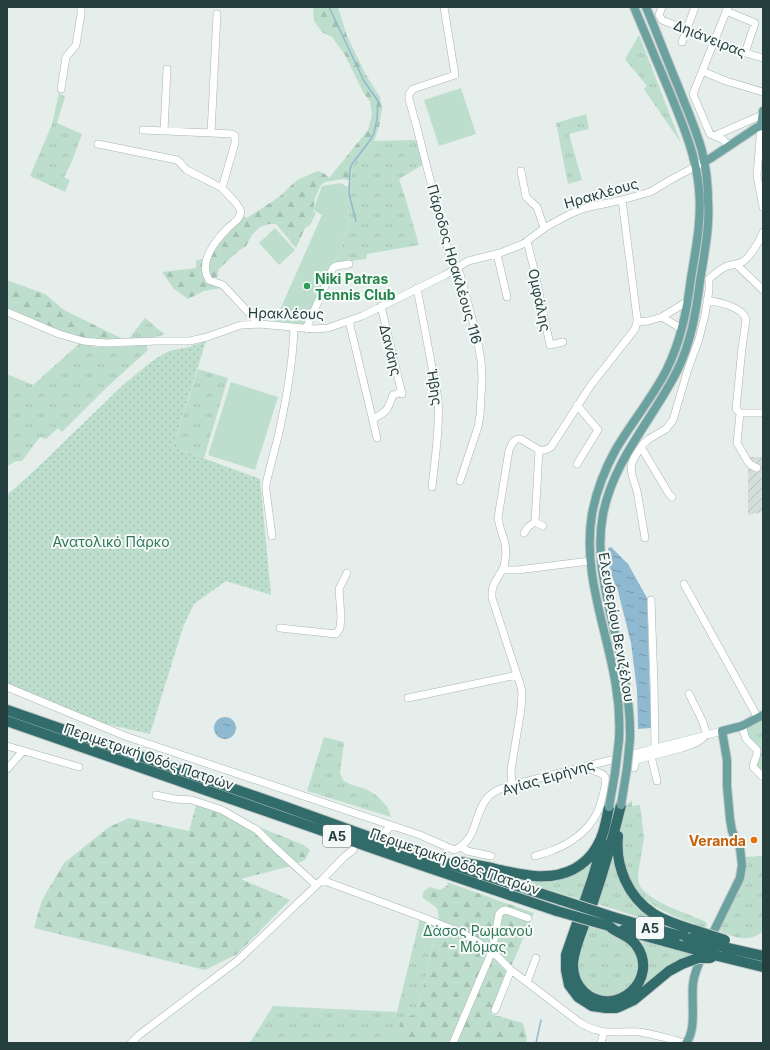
<svg xmlns="http://www.w3.org/2000/svg" width="770" height="1050" font-family="Inter,sans-serif">
<style>
.industrial{fill:url(#industrial-furrows)}
.grass{fill:url(#grass-tufts)}
.forest{fill:url(#forest-firs)}
.park{fill:url(#park-dots)}
.pitch{fill:#bedecd}
.water{fill:url(#water-ripples)}
.lines{fill:none;stroke-linecap:round;stroke-linejoin:round}
.stream{stroke:#8fb9d0;stroke-width:1.5}
.minor-casing{stroke:#a7b6b3;stroke-width:8}
.major-casing{stroke:#c2c9c9;stroke-width:10}
.highway-casing{stroke:#c2c9c9;stroke-width:12}
.minor{stroke:#fff;stroke-width:7}
.major{stroke:#6ba29f;stroke-width:8}
.highway{stroke:#316b6a;stroke-width:10}
.major-bridge-casing{stroke:#c2c9c9;stroke-width:10;stroke-linecap:butt}
.highway-bridge-casing{stroke:#c2c9c9;stroke-width:12;stroke-linecap:butt}
.major-bridge{stroke:#6ba29f;stroke-width:8}
.highway-bridge{stroke:#316b6a;stroke-width:10}
.leisure-dot{fill:#2e9e5b;stroke:#f5faf9;stroke-width:1.5}
.food-dot{fill:#e8710a;stroke:#f5faf9;stroke-width:1.5}
.labels{text-anchor:middle;dominant-baseline:central;stroke-width:4;stroke-linejoin:round;paint-order:stroke}
.shield{fill:#f5faf9;stroke:#637775;stroke-width:1}
.shield-label{font-size:13px;font-weight:bold;fill:#243f3d}
.street-label{font-size:14px;fill:#243f3d;stroke:#f5faf9}
.leisure-label{font-size:14px;font-weight:bold;fill:#27864d;stroke:#f5faf9;text-anchor:start}
.park-label{font-size:14px;fill:#2f7558;stroke:#f5faf9}
.food-label{font-size:14px;font-weight:bold;fill:#c56008;stroke:#f5faf9;text-anchor:end}
</style>
<defs>
<pattern id="industrial-furrows" width="10" height="10" patternUnits="userSpaceOnUse"><rect width="10" height="10" fill="#d3dddb"/><path d="M-1 1l2-2M0 10L10 0M9 11l2-2" fill="none" stroke="#b5bfbd"/></pattern>
<pattern id="grass-tufts" width="24" height="20" patternUnits="userSpaceOnUse"><rect width="24" height="20" fill="#bedecd"/><path d="M3 7l-1-3M5 7V3M7 7l1-3M15 17l-1-3M17 17v-4M19 17l1-3" fill="none" stroke="#a3c0b1"/></pattern>
<pattern id="forest-firs" width="22" height="20" patternUnits="userSpaceOnUse"><rect width="22" height="20" fill="#bedecd"/><path d="M5 1l3.5 6h-7zM16 11l3.5 6h-7z" fill="#a3c0b1"/></pattern>
<pattern id="park-dots" width="8" height="8" patternUnits="userSpaceOnUse"><rect width="8" height="8" fill="#bedecd"/><path d="M2 2h.1M6 6h.1" fill="none" stroke="#a3c0b1" stroke-width="1.8" stroke-linecap="round"/></pattern>
<pattern id="water-ripples" width="26" height="14" patternUnits="userSpaceOnUse"><rect width="26" height="14" fill="#8fb9d0"/><path d="M2 4q2-2 4 0t4 0M15 11q2-2 4 0t4 0" fill="none" stroke="#7598aa"/></pattern>
</defs>
<rect width="100%" height="100%" fill="#e5eeeb"/>
<path class="industrial" d="M748 457H763V512L748 515Z"/>
<path class="grass" d="M639 35 681 143 644 89 647 86 625 59Z
M59 93 65 97 57 123 82 134 70 166 64 177 70 180 65 192 30 176 52 124Z
M586 114 589 129 569 134 582 180 568 184 556 123Z
M414 140 418 141 424 164 399 179 405 197 419 245 367 254 366 259 334 263 343 243 344 236 349 226 347 187 351 181 352 170 374 141Z
M145 318 155 326V327L164 333 163 335 147 339 127 341Z
M79 344H89L96 347H120L146 345 148 350 105 389 62 432 58 428 46 439 40 437 22 461H16L7 466V374L33 385Z
M198 369 228 378 204 458 173 447Z
M763 717V772L756 767 758 758 748 737 746 727Z
M324 737 344 742 340 773 344 781 352 785 366 789 376 795 383 802 388 808 391 817 307 791Z
M632 800V806L640 805 644 838 638 874C638 879 638 883 640 886 649 902 689 914 706 922L707 924 706 927H704C672 916 638 905 625 870 622 860 622 849 621 839 619 826 621 809 632 800Z
M614 846 626 891 697 936 595 903Z
M595 855 583 900 491 872 540 881Z
M763 856V931C748 944 732 937 716 929L744 857Z
M420 919 437 926 417 1014 395 1040 396 1043H250L273 1006 397 1012Z
M587 926 615 934 631 942 640 966 631 989 613 997 597 996 582 984 576 964Z
M643 941 696 956 637 992 647 960 642 944Z"/>
<path class="forest" d="M313 7H338L347 36 366 75 380 97 382 108 379 127 374 141 352 170 351 181 344 179 325 182 321 185 315 198 313 211 316 213 310 225 305 228 296 248 276 224H269L260 227 252 235 246 246 237 252 219 269 217 277C214 278 212 278 209 276L207 264 215 246 243 216 247 218 279 197 297 180 318 171 325 174 329 178 368 130 372 115 370 101 364 94 345 55 332 37 322 32 314 21Z
M203 259V271L222 288 204 291 188 299 174 289 162 272 196 268V260Z
M7 280 45 294 64 310 127 341C108 341 84 339 65 334 45 327 27 316 8 308L7 307Z
M197 802 304 845 310 850 305 860 287 867 241 879 290 900 237 954 205 970 34 928 42 900 64 863 109 827 129 818 189 831Z
M447 882 534 913 491 1014 523 1023 527 1038 526 1043H396L395 1040 402 1018 417 1014 439 918 437 908 422 897 424 891 429 887 440 890 448 885Z"/>
<path class="park" d="M206 341 173 447 260 479 271 595 226 581 194 604 183 627 150 734 102 723 7 684V495L35 470 123 385 151 362 160 356 169 351 189 347Z"/>
<path class="pitch" d="M461 88 476 134 439 146 424 100Z
M341 183 347 187 349 226 344 236 343 243 305 325 275 321 322 215 313 210 322 186Z
M275 228 295 250 279 265 259 243Z
M231 382 278 397 255 470 208 455Z"/>
<path class="water" d="M611 547 628 564 647 598 651 728 638 729 637 690 631 643 618 591 610 572 608 548Z
M214 728a11 11 0 1 1 22 0a11 11 0 1 1-22 0Z"/>
<g class="lines">
<path class="stream" d="M329 7 364 81 378 101 377 119 374 133 371 139 352 164 350 169 349 194 356 221
M536 1043 541 1020"/>
<defs>
<path id="minor" d="M444 7 455 75 413 89 409 94V99L417 128 448 250 451 258 460 274 476 333 481 360 482 378 480 415 478 427 460 481
M662 7 659 15 662 20 745 53 763 58
M728 7 693 94 710 134 722 139 729 145
M726 11 755 23 745 53
M217 14 211 133 232 134 235 136V143L222 188 236 203 241 211C240 220 234 222 228 228 216 240 198 262 209 280L223 285 259 324
M682 42 695 7
M702 71 726 81 763 92
M61 89 66 57 76 45 81 14V7
M763 126H761L757 176 763 207
M143 130 211 133
M164 131 167 69
M714 136 762 115
M98 144 177 160C182 163 183 168 187 170L222 188
M521 171 526 197 537 207 544 228
M527 241 534 269 550 345 563 342
M497 254 507 297
M736 264 763 290
M709 279C715 274 720 269 727 266 732 265 737 264 742 262 749 259 761 239 763 232
M417 288 438 399C440 428 435 458 432 487
M707 300C718 302 744 307 746 320L742 348 736 409 740 413H763
M381 306 402 394
M7 312 59 334 83 341 106 343 157 341H190L207 337 241 325 259 324 314 329 328 328 362 316 445 275 468 261 500 253 523 244 546 227 570 214 585 208 622 200 650 192 672 179 704 162
M662 317 682 329
M349 321 377 438
M637 322 648 321 662 317 688 301
M306 329 333 268 336 266 349 264
M740 413 737 443 748 462 751 465 757 468
M373 419C388 411 387 411 393 395L402 392
M641 447 669 494 672 497
M577 464 598 430 577 405
M535 522 539 450
M535 522 543 526
M524 533 528 527 535 522
M272 536 266 490V485C269 469 274 453 278 437 286 401 293 364 294 328
M645 538 637 491 632 475 631 466 634 458 643 444 649 439 666 429 673 420 688 369 699 339 705 315 709 290V279
M502 570H517L590 561
M684 584 758 718
M651 600 654 685 655 749
M280 628 336 634 340 628 341 617 339 589 347 573
M7 687 125 736 420 835 454 850C479 840 473 812 489 796 495 790 504 787 512 785L611 760
M408 698 517 675
M742 726 746 739 757 750C758 757 753 761 753 767L763 777
M7 746 79 767
M633 754 722 731
M651 756 657 781
M634 768 636 760 682 748 696 743 707 735 702 720 689 694
M7 769 23 751
M512 785 511 770 521 709 522 693 521 687 495 607 492 598V591L494 584 504 567 506 553 505 543 500 527 498 518 509 450 513 442 517 439H521L539 450C544 451 547 450 551 447L591 385 635 329 637 322V318L622 200
M156 795 175 799 192 800 222 810 257 830 270 843 316 885
M383 834 391 826
M461 846 467 851 491 856
M535 856C541 854 547 853 553 850 570 844 589 830 597 813 600 808 601 801 603 795 604 790 607 782 605 777 602 771 591 773 588 765
M322 880 422 917 464 934 492 951 511 970 579 1022C600 1036 615 1031 639 1032 654 1034 670 1039 684 1043
M527 982 536 958
M495 1010 511 970
M131 1043 139 1035 237 961 322 880 344 857 353 850
M453 1043 492 951 499 914 502 911 506 910 528 918
M601 1043 604 1032"/>
<path id="major" d="M704 162 711 158 756 128 761 126 763 111
M630 739C631 698 621 660 612 621 604 585 596 551 603 514 614 459 653 419 677 371 691 343 696 312 700 281 704 255 710 227 708 201 708 184 706 167 702 151 696 129 686 107 678 86 667 60 657 33 646 7
M619 740C620 722 619 704 616 686 607 629 582 573 592 514 596 492 605 469 616 449 632 422 652 398 666 371 681 341 687 310 691 278 696 248 702 219 699 189 696 155 683 125 670 93 658 64 646 36 634 7
M710 939 740 878 742 865 740 848 732 831 730 819 727 786V760L722 731 742 726 763 715
M686 1043C697 1030 691 1000 693 984 694 973 699 963 703 954"/>
<path id="highway" d="M7 710 286 807 400 848 561 900
M7 721 418 864 557 911
M618 836C615 867 628 897 654 914 667 922 681 926 694 930
M603 843 592 880 566 955V970L569 985 578 997 592 1006 606 1008H616L621 1006 634 1000 669 971 682 964
M457 861C470 864 483 866 496 869 523 875 549 882 574 869 583 864 591 857 596 848 604 836 606 821 609 807
M613 917 687 938
M609 926C618 934 629 935 636 945 661 979 615 1020 584 992 577 985 573 976 573 965 573 948 587 919 593 902 604 870 613 838 621 805
M623 930 678 945
M723 947 763 956
M718 956 763 967"/>
</defs>
<use href="#minor" class="minor-casing"/>
<use href="#major" class="major-casing"/>
<use href="#highway" class="highway-casing"/>
<use href="#minor" class="minor"/>
<use href="#major" class="major"/>
<use href="#highway" class="highway"/>
<defs>
<path id="major-bridge" d="M621 805 627 768 630 739
M609 807 615 773 619 740"/>
<path id="highway-bridge" d="M561 900 613 917
M557 911 609 926
M694 930 725 940
M687 938 723 947
M678 945 718 956
M682 964 698 958H711"/>
</defs>
<use href="#major-bridge" class="major-bridge-casing"/>
<use href="#highway-bridge" class="highway-bridge-casing"/>
<use href="#major-bridge" class="major-bridge"/>
<use href="#highway-bridge" class="highway-bridge"/>
</g>
<circle class="leisure-dot" cx="307" cy="286" r="4"/>
<circle class="food-dot" cx="754" cy="840" r="4"/>
<g class="labels">
<g class="shield">
<rect x="323" y="825" width="28" height="22" rx="3"/>
<rect x="636" y="917" width="28" height="22" rx="3"/>
</g>
<g class="shield-label">
<text x="337" y="836">Α5</text>
<text x="650" y="928">Α5</text>
</g>
<g class="street-label">
<text transform="translate(710 38) rotate(22)">Δηιάνειρας</text>
<text transform="translate(601 193) rotate(-16)">Ηρακλέους</text>
<text transform="translate(455 264) rotate(74)">Πάροδος Ηρακλέους 116</text>
<text transform="translate(540 300) rotate(78)">Ομφάλης</text>
<text transform="translate(286 313) rotate(1)">Ηρακλέους</text>
<text transform="translate(391 350) rotate(76)">Δανάης</text>
<text transform="translate(435 387) rotate(81)">Ήβης</text>
<text transform="translate(617 627) rotate(80)">Ελευθερίου Βενιζέλου</text>
<text transform="translate(149 756) rotate(19)">Περιμετρική Οδός Πατρών</text>
<text transform="translate(548 777) rotate(-16)">Αγίας Ειρήνης</text>
<text transform="translate(455 861) rotate(19)">Περιμετρική Οδός Πατρών</text>
</g>
<g class="leisure-label">
<text x="315" y="278">Niki Patras<tspan x="315" dy="16">Tennis Club</tspan></text>
</g>
<g class="park-label">
<text x="111" y="541">Ανατολικό Πάρκο</text>
<text x="478" y="930">Δάσος Ρωμανού<tspan x="478" dy="16">- Μόμας</tspan></text>
</g>
<g class="food-label">
<text x="746" y="840">Veranda</text>
</g>
</g>
<rect width="770" height="1050" fill="none" stroke="#243f3d" stroke-width="16"/>
</svg>
